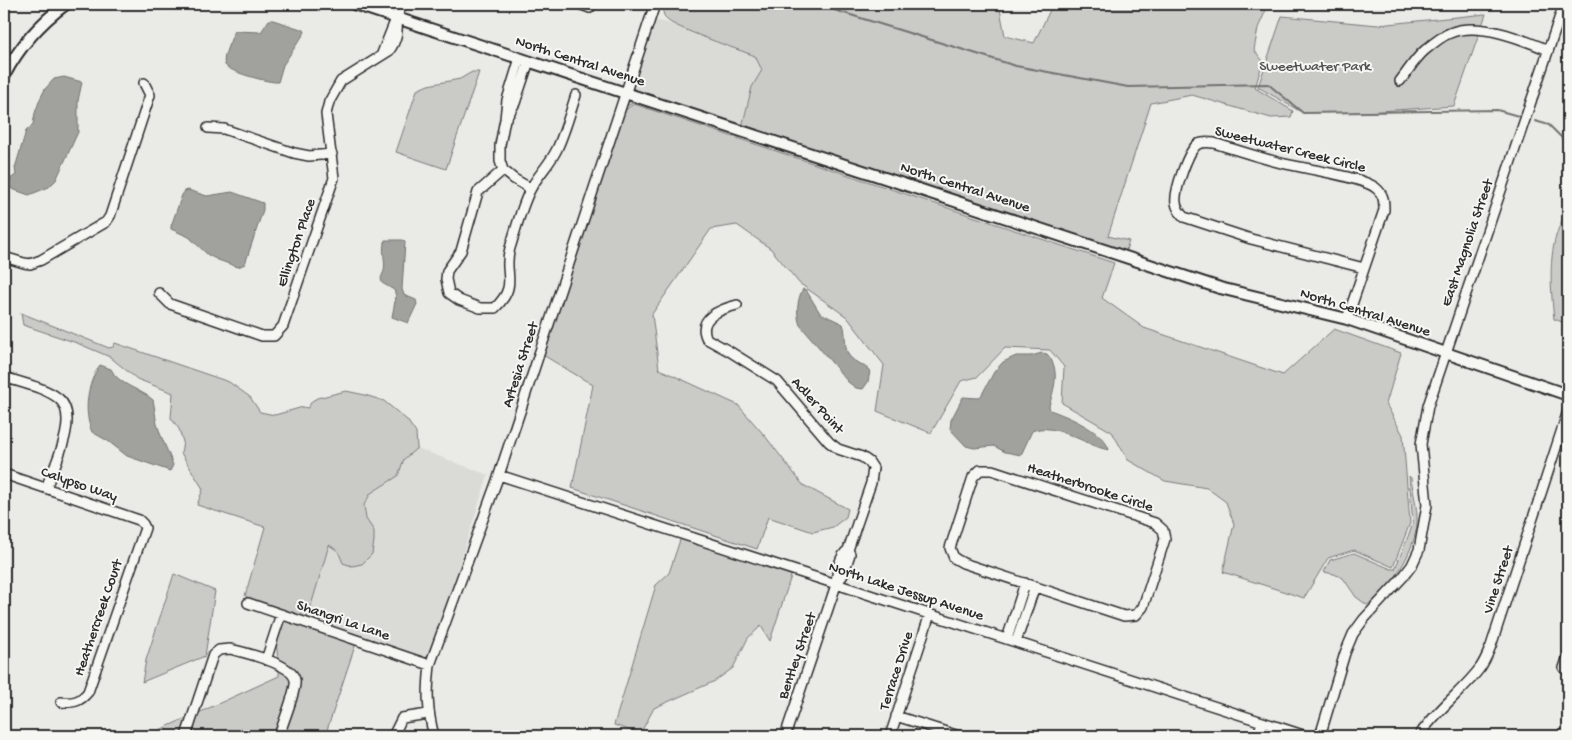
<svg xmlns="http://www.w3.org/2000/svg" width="1572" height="740" font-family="'Gochi Hand',sans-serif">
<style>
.built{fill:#dadad6}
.green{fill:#cacac7;stroke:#7a7a79}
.water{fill:#a1a19e;stroke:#727270}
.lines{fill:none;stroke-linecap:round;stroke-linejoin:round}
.stream{stroke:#727270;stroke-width:2}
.minor-casing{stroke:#2b2b2b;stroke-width:12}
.major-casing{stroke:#2b2b2b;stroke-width:14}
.minor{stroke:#f6f6f2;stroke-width:9}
.major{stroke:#f6f6f2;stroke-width:10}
.labels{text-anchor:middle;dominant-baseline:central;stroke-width:4;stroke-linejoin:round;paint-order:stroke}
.street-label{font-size:15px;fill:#2b2b2b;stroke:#f6f6f2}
.park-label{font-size:15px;fill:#535352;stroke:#f6f6f2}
</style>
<rect width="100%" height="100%" fill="#eaeae6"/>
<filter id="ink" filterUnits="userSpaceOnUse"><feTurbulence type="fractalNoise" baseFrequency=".02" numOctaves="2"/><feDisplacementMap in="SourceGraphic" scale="10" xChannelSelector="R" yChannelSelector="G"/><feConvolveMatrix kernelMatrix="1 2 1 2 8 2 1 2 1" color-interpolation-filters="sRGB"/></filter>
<g filter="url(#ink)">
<path class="built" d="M654 20 677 25 755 55 762 70 752 87 742 127 630 91Z
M417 448 488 475 429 658 420 657 307 619 329 544 338 551 343 563 374 531 366 519 364 505 371 493 398 476 404 459Z"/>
<path class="green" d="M662 4H999L1005 36 1034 43 1053 4H1265L1266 10 1258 28 1254 50 1263 61 1255 88 1293 111 1291 117 1271 118 1192 95 1151 103 1108 236 1129 241 1125 253 742 127 752 87 762 70 755 56C740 50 674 28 666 19 663 15 662 8 662 4Z
M1486 14 1454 106 1366 112 1303 113 1258 87 1282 16 1378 25Z
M472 72H479L446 169 396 152 417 90 428 85 460 79Z
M628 97 1003 221 1002 223 635 102 625 107Z
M634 104 1114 263 1102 298 1144 328 1283 375 1334 329 1401 353 1386 404 1403 435 1410 523 1393 567 1354 550 1328 558 1304 598 1223 572 1234 524 1226 502 1207 488 1165 481 1128 460 1112 432 1062 403 1064 367 1050 350 1005 348 977 377 961 381 931 433 877 411 884 365 847 317 799 283 771 249 737 225 711 229 652 314 659 369 738 405 765 436 803 485 848 509 846 517 833 527 813 532 768 517 757 549 572 488 593 385 543 355 625 110Z
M1568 209V324L1554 319C1551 292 1548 256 1558 230 1560 223 1565 216 1568 209Z
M21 313 109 348 113 347 115 343 229 382 250 397 260 412 275 415 303 407 308 408 312 401 317 398 346 391 365 395 384 401 407 420 416 433 417 448 404 459 398 476 371 493 364 505 366 519 374 531V541L372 554 362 564 352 566 343 563 338 551 329 545 307 619 274 608 245 596 265 527 197 505 203 489 181 453 183 442 179 429 171 418 173 393 137 379 110 357 77 343 23 325Z
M1409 476 1411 478C1413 492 1418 510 1417 524 1415 550 1390 593 1367 605L1356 597 1343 578 1334 574 1324 572 1330 560 1354 553 1391 569H1395L1413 524Z
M681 537 792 573 770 641 761 626 748 638 733 668 715 681 654 708 640 734 614 725 656 585 669 573Z
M174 574 215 591 205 656 142 682 146 660Z
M284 619 356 643 325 736H283L299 682C298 670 289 665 278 661L276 640Z
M279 668 291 679V686L274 736H190L198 713 279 676Z
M188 717 182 736H146L184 719Z"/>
<path class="water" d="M269 20H273L304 30 305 32 283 65 278 82C270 83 229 72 225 65 221 59 232 37 235 31L261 32Z
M64 77 82 82 78 101V132L56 180 49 187 29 195 12 189 9 184 10 179 16 175 15 168 26 131 33 124 35 113 40 99 45 89 54 79Z
M188 190 207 196 232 192 263 203V210L245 264 238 267 218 260 208 255 189 237 171 229V226L182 195 185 191Z
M385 240H402L405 242 402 289 404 295 416 300 417 304 408 323 392 317 396 296 394 290 382 283C380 277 382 276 384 271 386 260 381 251 385 240Z
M803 289 806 290 820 313 843 324C847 334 843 349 850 357 855 363 865 365 870 371L868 382 863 389 856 388 848 382 800 325C796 316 797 298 803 289Z
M1042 353 1047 354C1061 369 1054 389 1049 406L1050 410C1067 416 1105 432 1109 450 1086 446 1055 421 1032 431L1021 455 1005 452 994 446 974 448 966 446 950 429 951 420 963 397 978 398 981 396 994 372 1003 362 1016 356H1031Z
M100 365 111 369C118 385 141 389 153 400 155 408 155 416 157 424 161 438 168 451 173 465L170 471 127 456 108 441 92 432C83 412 87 383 100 365Z"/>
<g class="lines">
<path class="stream" d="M815 4 1016 66 1128 87 1268 84 1303 113 1497 110 1522 117
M1535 121 1549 125 1568 144"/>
<defs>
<path id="minor" d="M579 4 590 8
M381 56 402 4
M520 58 507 100 505 119 500 145V161L503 170 514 179 530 188
M1400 81C1408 71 1415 59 1424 51 1431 45 1442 36 1450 33 1478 21 1522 39 1548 50
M507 117 515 103 529 61
M208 128 224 129 294 153 309 156 332 154
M503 170 478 192 461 251 447 271 446 279 449 293 459 300 480 308H495C520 284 502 273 510 248 516 229 521 208 530 190 537 176 550 164 557 149 565 132 570 113 576 95
M4 257 24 263 30 264 41 260 106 222 110 216 150 95 144 83
M159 293 170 304 262 336H274L283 326 334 178 326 114 329 102 341 81 389 51C397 40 398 31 397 18
M737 305C721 309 696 318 707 339L729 351 777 381 829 442 838 449 862 457 869 462 873 468 871 483 848 550 850 554 843 575 836 585 785 736
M1347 319 1384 210C1384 202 1384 195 1377 189 1365 177 1301 168 1281 163 1258 157 1236 150 1214 143 1208 142 1203 142 1198 144 1188 150 1174 192 1176 203 1177 209 1180 213 1184 217L1251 239 1364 268
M4 377C21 383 44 387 58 398 81 416 54 466 46 488
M980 470H992L1155 523 1163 530 1165 539 1143 607 1136 615 1124 616 963 563 954 558 950 548 973 477Z
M4 474 139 520 143 524 145 528 88 692C80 702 73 703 61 702
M499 475 1306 736
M836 583C837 572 839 556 848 550
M248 603 430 665
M1007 639 1025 583
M1016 642 1035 586
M266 660 281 614
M1564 668 1568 656
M896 716 959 736
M186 736 213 655 219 650 230 649C245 653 292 663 295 680 297 689 282 725 279 736
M393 736 402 718 428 714
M434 736C427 709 427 693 430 665L499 475 655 4
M890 736 930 614
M1258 736 1262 722
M1320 736 1345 653 1353 634 1364 619 1403 577 1412 565 1419 550 1427 505 1421 444 1428 406 1564 4
M1419 736C1436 710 1462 692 1480 668 1485 661 1488 653 1491 646L1568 411"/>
<path id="major" d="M354 4 1220 288 1347 319 1568 395
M4 76C19 47 40 23 66 4"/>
</defs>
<use href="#minor" class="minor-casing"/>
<use href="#major" class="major-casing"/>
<use href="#minor" class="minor"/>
<use href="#major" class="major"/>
</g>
</g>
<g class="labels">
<g class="street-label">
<text transform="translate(580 62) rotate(18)">North Central Avenue</text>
<text transform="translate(1290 150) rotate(14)">Sweetwater Creek Circle</text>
<text transform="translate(965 188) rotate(18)">North Central Avenue</text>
<text transform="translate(297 243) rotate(-71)">Ellington Place</text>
<text transform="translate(1468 243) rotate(-71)">East Magnolia Street</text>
<text transform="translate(1365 313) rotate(17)">North Central Avenue</text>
<text transform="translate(521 365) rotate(-72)">Artesia Street</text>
<text transform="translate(817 406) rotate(48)">Adler Point</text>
<text transform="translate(79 485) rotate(19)">Calypso Way</text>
<text transform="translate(1090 488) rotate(18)">Heatherbrooke Circle</text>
<text transform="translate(1499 580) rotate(-72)">Vine Street</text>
<text transform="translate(906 592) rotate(18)">North Lake Jessup Avenue</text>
<text transform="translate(99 618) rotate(-71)">Heathercreek Court</text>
<text transform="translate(343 621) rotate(19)">Shangri La Lane</text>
<text transform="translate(798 656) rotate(-71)">Bentley Street</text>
<text transform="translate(897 671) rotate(-72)">Terrace Drive</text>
</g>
<g class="park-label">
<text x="1315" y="67">Sweetwater Park</text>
</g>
</g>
<rect width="1572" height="740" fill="none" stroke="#f6f6f2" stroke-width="20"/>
<rect x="10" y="10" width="1552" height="720" fill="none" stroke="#2b2b2b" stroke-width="2" filter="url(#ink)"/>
</svg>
